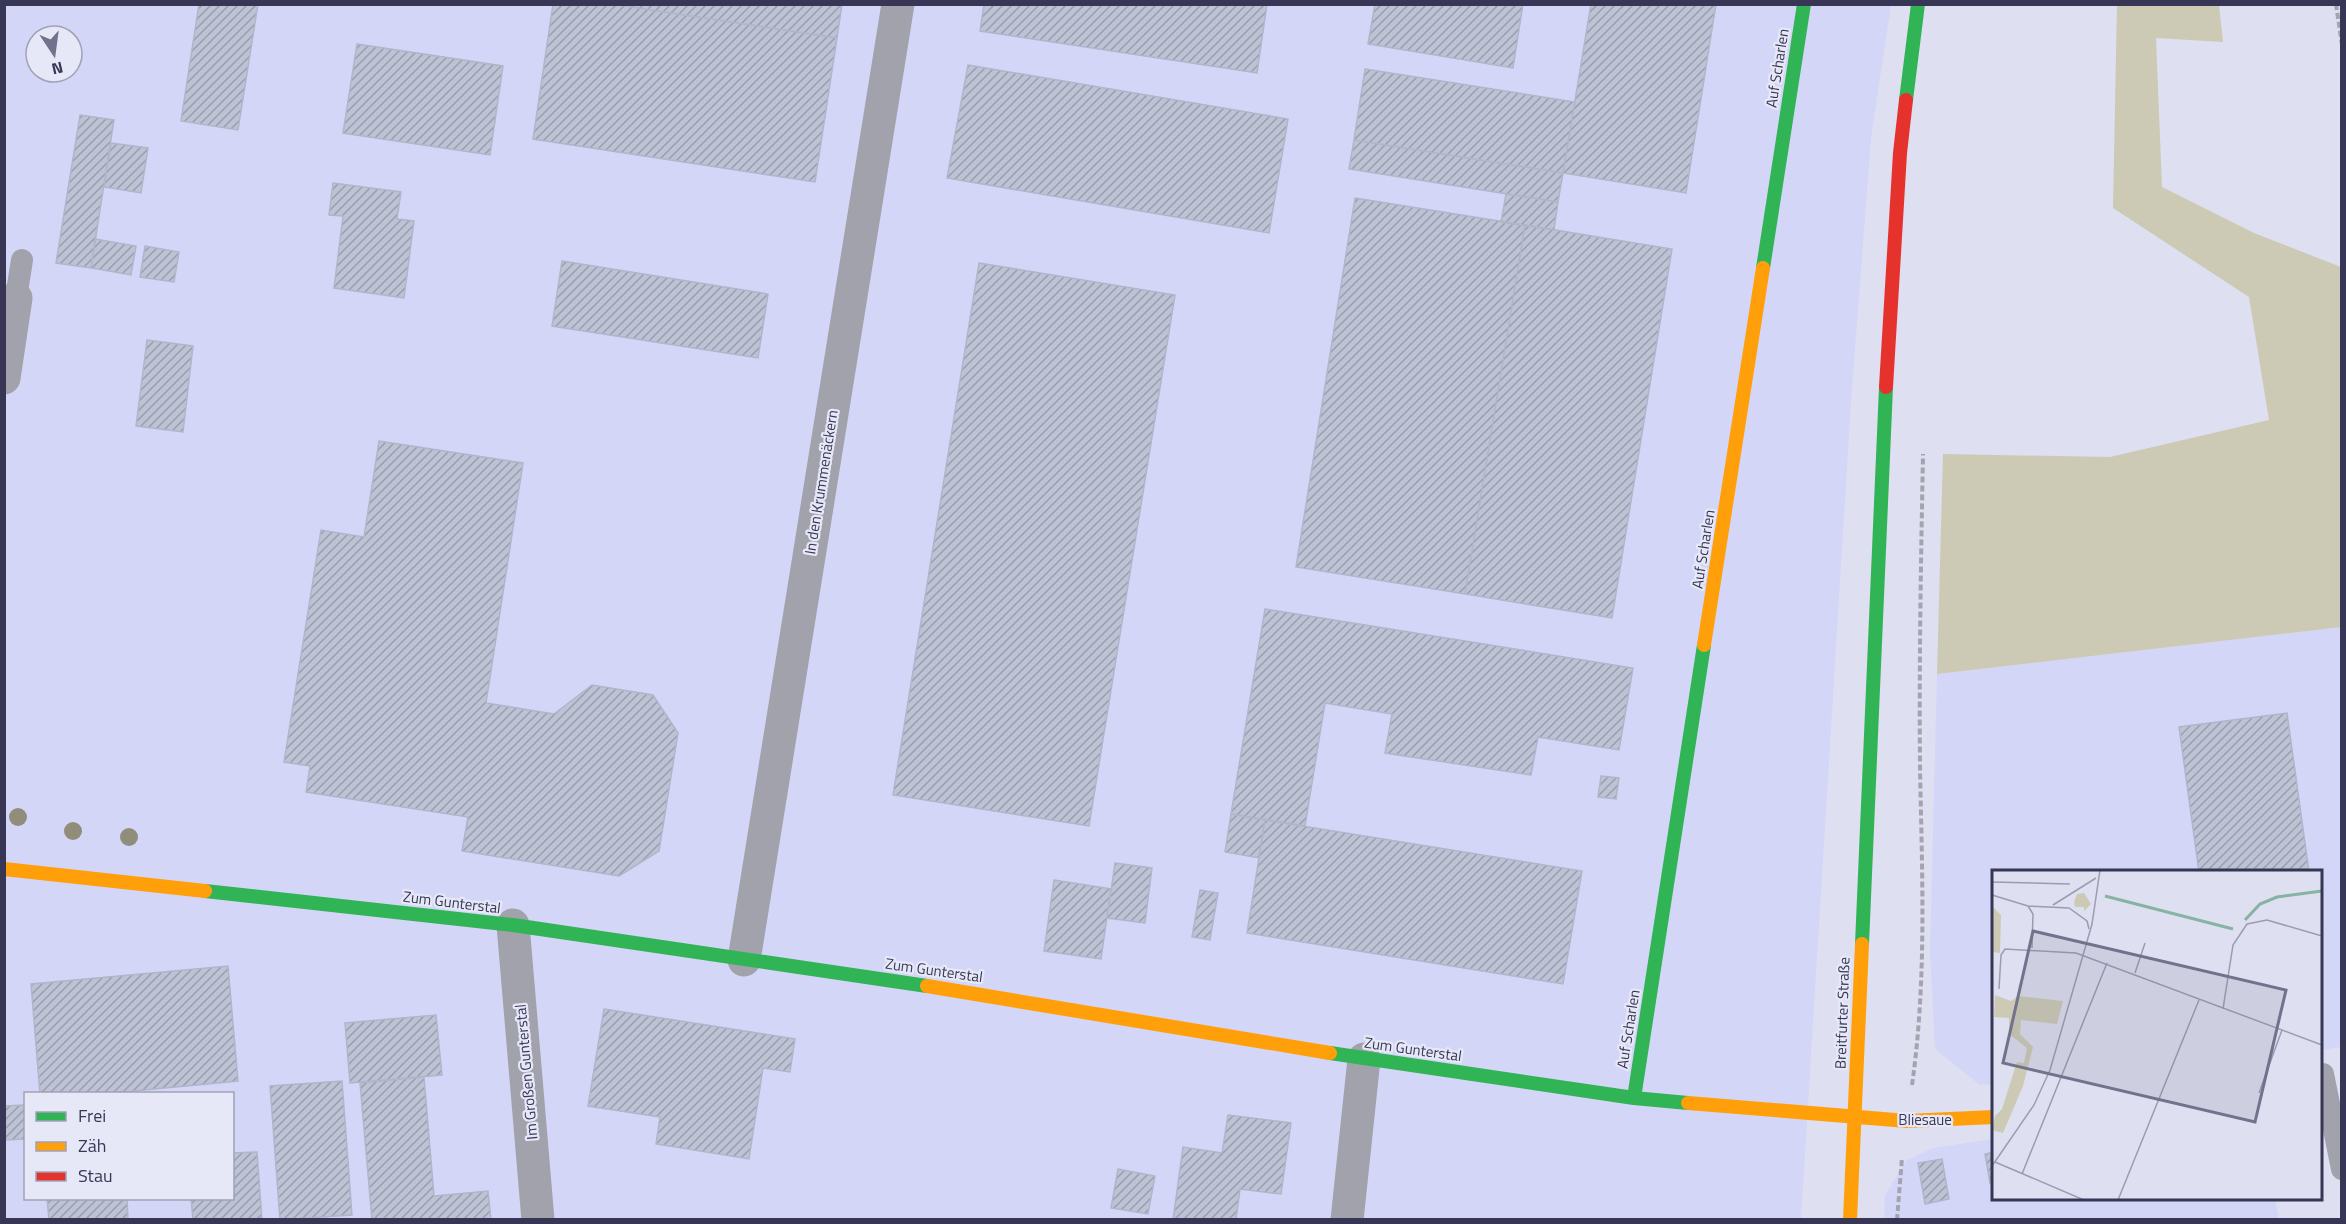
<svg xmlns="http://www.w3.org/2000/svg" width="2346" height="1224" font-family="'Titillium Web',sans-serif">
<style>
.built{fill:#d4d6f8;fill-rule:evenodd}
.green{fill:#cccab4}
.building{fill:url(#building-hatch);stroke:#b0b6ca;stroke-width:1.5}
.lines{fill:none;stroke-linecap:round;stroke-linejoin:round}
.path{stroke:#a3a4af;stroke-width:4;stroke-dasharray:6 3;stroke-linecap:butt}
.lane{stroke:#a1a2ac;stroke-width:22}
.street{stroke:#a1a2ac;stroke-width:33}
.fast{stroke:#30b455;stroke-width:14}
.slow{stroke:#ff9f0a;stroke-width:14}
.jam{stroke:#e5322d;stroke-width:14}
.tree{fill:#908e7b}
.labels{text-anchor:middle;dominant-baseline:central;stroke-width:4.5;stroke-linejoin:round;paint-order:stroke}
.street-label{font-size:15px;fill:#373755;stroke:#e7e8f7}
.inset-river{fill:none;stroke:#86b3a3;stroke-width:3}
.inset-road{fill:none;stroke:#9b9cb2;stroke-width:1.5}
.view{fill:#71728b;fill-opacity:0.15;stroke:#71728b;stroke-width:3}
.inset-edge{fill:none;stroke:#373755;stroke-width:3}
</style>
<defs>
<pattern id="building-hatch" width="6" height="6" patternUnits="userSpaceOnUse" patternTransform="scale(1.5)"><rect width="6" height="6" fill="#bdc2d4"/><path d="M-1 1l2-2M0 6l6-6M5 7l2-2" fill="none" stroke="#9a9eaf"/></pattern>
</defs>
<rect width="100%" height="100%" fill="#dedff0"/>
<path class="built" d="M5 5H1891L1871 138 1851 402 1801 1219 5 1220ZM36 36H72V72H36ZM26 1094H232V1198H26Z
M2341 627V1047L2321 1050 2320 872H1994L1993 1084 1980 1085 1935 1049 1930 951 1937 674Z
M1993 1139 1994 1198 2275 1199 2279 1219 1884 1220 1885 1195 1907 1160 1933 1148Z"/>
<path class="green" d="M2117 5H2219L2223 42 2156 38 2162 187 2254 233 2341 267V627L1937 674 1943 454 2110 457 2269 420 2249 297 2113 208Z"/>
<path class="building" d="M199 4H258L238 130 181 121Z
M553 4H612L837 38 815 182 533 139Z
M612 4H842L837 38Z
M984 4H1267L1257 73 980 31Z
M1375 4H1523L1513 68 1368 44Z
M1591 4H1716L1686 193 1563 173Z
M357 44 503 66 490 155 343 133Z
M968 65 1288 119 1269 233 947 178Z
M1365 69 1575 102 1563 173 1354 140Z
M80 115 114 120 91 268 56 263Z
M1354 140 1563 173 1558 202 1349 169Z
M111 143 148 148 141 193 104 187Z
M333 183 401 192 397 219 414 221 404 298 334 288 343 216 329 215Z
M1506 194 1558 202 1554 230 1501 222Z
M1355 198 1525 225 1465 594 1296 567Z
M1525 225 1672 249 1612 618 1465 594Z
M95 239 136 246 131 275 91 268Z
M145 246 179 252 174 282 140 277Z
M562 261 768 294 758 358 552 326Z
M979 263 1175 295 1089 826 893 795Z
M147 340 193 346 183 432 136 426Z
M379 441 523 463 486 703 554 714 592 685 653 695 678 733 659 851 619 876 462 851 468 817 306 792 310 766 284 762 321 530 364 537Z
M1265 609 1633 668 1619 750 1538 737 1531 775 1385 753 1392 714 1325 703 1305 826 1231 814Z
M2287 713 2309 872H2199L2179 727Z
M1601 776 1619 778 1616 799 1598 797Z
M1231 814 1265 820 1259 858 1225 852Z
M1265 820 1582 871 1563 984 1247 933Z
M1115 863 1152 868 1145 923 1107 918Z
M1054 880 1111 889 1101 959 1044 951Z
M1200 890 1218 893 1210 940 1192 937Z
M228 966 238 1081 102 1094H40L31 984Z
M604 1009 795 1039 790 1072 763 1068 749 1159 656 1144 660 1117 588 1106Z
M436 1015 442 1075 350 1083 345 1023Z
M424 1077 434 1196 488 1191 491 1220H372L360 1083Z
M342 1081 352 1215 280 1220 270 1086Z
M25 1105 26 1139 4 1140V1106Z
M1228 1115 1291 1123 1281 1194 1240 1189 1236 1220H1173L1183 1147 1222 1153Z
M257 1152 262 1220H193L191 1198H232V1153Z
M1994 1152V1182L1990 1183 1985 1154Z
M1942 1159 1949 1199 1925 1204 1918 1163Z
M1118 1169 1155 1176 1148 1214 1111 1208Z
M47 1198H127L128 1220H49Z"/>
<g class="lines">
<path class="path" d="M2336 4 2342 45
M1912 1085C1927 980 1922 873 1920 767 1919 663 1921 558 1923 454
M1897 1220 1902 1158"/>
<path class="lane" d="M16 298 22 260
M2323 1074 2342 1169"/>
<path class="street" d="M4 378 16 298
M513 925 538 1220
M744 960 898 4
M1347 1220 1364 1059"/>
<path class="fast" d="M1906 100 1918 4
M1763 268 1804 4
M205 891 513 925 927 986
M1862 944 1886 387
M1330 1053 1634 1098 1688 1103
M1634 1098 1704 645"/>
<path class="slow" d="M1704 645 1763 268
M4 869 205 891
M927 986 1330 1053
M1688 1103 1907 1121 1994 1117
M1850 1220 1862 944"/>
<path class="jam" d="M1886 387 1900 153 1906 100"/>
</g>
<g class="tree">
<circle cx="18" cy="817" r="9"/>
<circle cx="73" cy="831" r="9"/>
<circle cx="129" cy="837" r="9"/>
</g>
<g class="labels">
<g class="street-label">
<text transform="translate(1777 68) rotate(-81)">Auf Scharlen</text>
<text transform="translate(821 482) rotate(-81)">In den Krummenäckern</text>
<text transform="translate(1703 549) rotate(-81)">Auf Scharlen</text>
<text transform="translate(452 902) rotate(7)">Zum Gunterstal</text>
<text transform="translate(934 970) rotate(8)">Zum Gunterstal</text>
<text transform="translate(1842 1013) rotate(-88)">Breitfurter Straße</text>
<text transform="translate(1628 1029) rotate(-81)">Auf Scharlen</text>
<text transform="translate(1413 1049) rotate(8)">Zum Gunterstal</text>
<text transform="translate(526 1072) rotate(-95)">Im Großen Gunterstal</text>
<text x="1925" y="1119">Bliesaue</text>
</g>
</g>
<g transform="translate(1992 870)">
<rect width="330" height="330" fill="#dedff0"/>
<path d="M92 23 99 34 92 41V37H83L82 32 85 24ZM0 36 9 45 8 83 0 82ZM3 125 19 131 26 126 71 131 65 154 29 150 28 164 41 177 31 216 11 263 0 260 3 246 10 239 25 192 32 193 35 178 17 164V148L2 147Z" fill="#cccab4"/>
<path class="inset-river" d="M113 26 241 59M253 50 268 34 285 27 330 21"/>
<path class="inset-road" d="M0 12 78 14M0 25 36 36 77 38 95 51 97 59M61 35 104 8M36 36 41 44 40 78M143 103 153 73M7 119 9 85 13 79 84 83 330 175M231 139 241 75 255 54 275 50 330 66M267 223 290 160M3 292 92 330M0 296 42 235 58 200 100 54 108 0M30 304 115 93M126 330 207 130"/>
<path class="view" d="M41 61 294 120 263 252 11 193Z"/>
<rect width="330" height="330" class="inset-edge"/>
</g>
<rect width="2346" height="1224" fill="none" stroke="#373755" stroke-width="12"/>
<rect x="24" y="1092" width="210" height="108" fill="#e7e8f7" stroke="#a1a1b6" stroke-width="1.5"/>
<rect x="36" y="1112" width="30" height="9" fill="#30b455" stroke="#a1a1b6" stroke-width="1.5"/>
<text x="78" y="1122" font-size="18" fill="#373755">Frei</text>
<rect x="36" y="1142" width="30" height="9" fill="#ff9f0a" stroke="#a1a1b6" stroke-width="1.5"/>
<text x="78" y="1152" font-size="18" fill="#373755">Zäh</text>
<rect x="36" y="1172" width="30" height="9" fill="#e5322d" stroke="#a1a1b6" stroke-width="1.5"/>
<text x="78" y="1182" font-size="18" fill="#373755">Stau</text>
<g transform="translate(54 54) rotate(167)"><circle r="28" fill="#e7e8f7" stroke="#a1a1b6" stroke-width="1.5"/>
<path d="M0-4.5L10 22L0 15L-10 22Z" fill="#71728b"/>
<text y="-9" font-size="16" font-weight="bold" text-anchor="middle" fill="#373755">N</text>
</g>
</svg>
